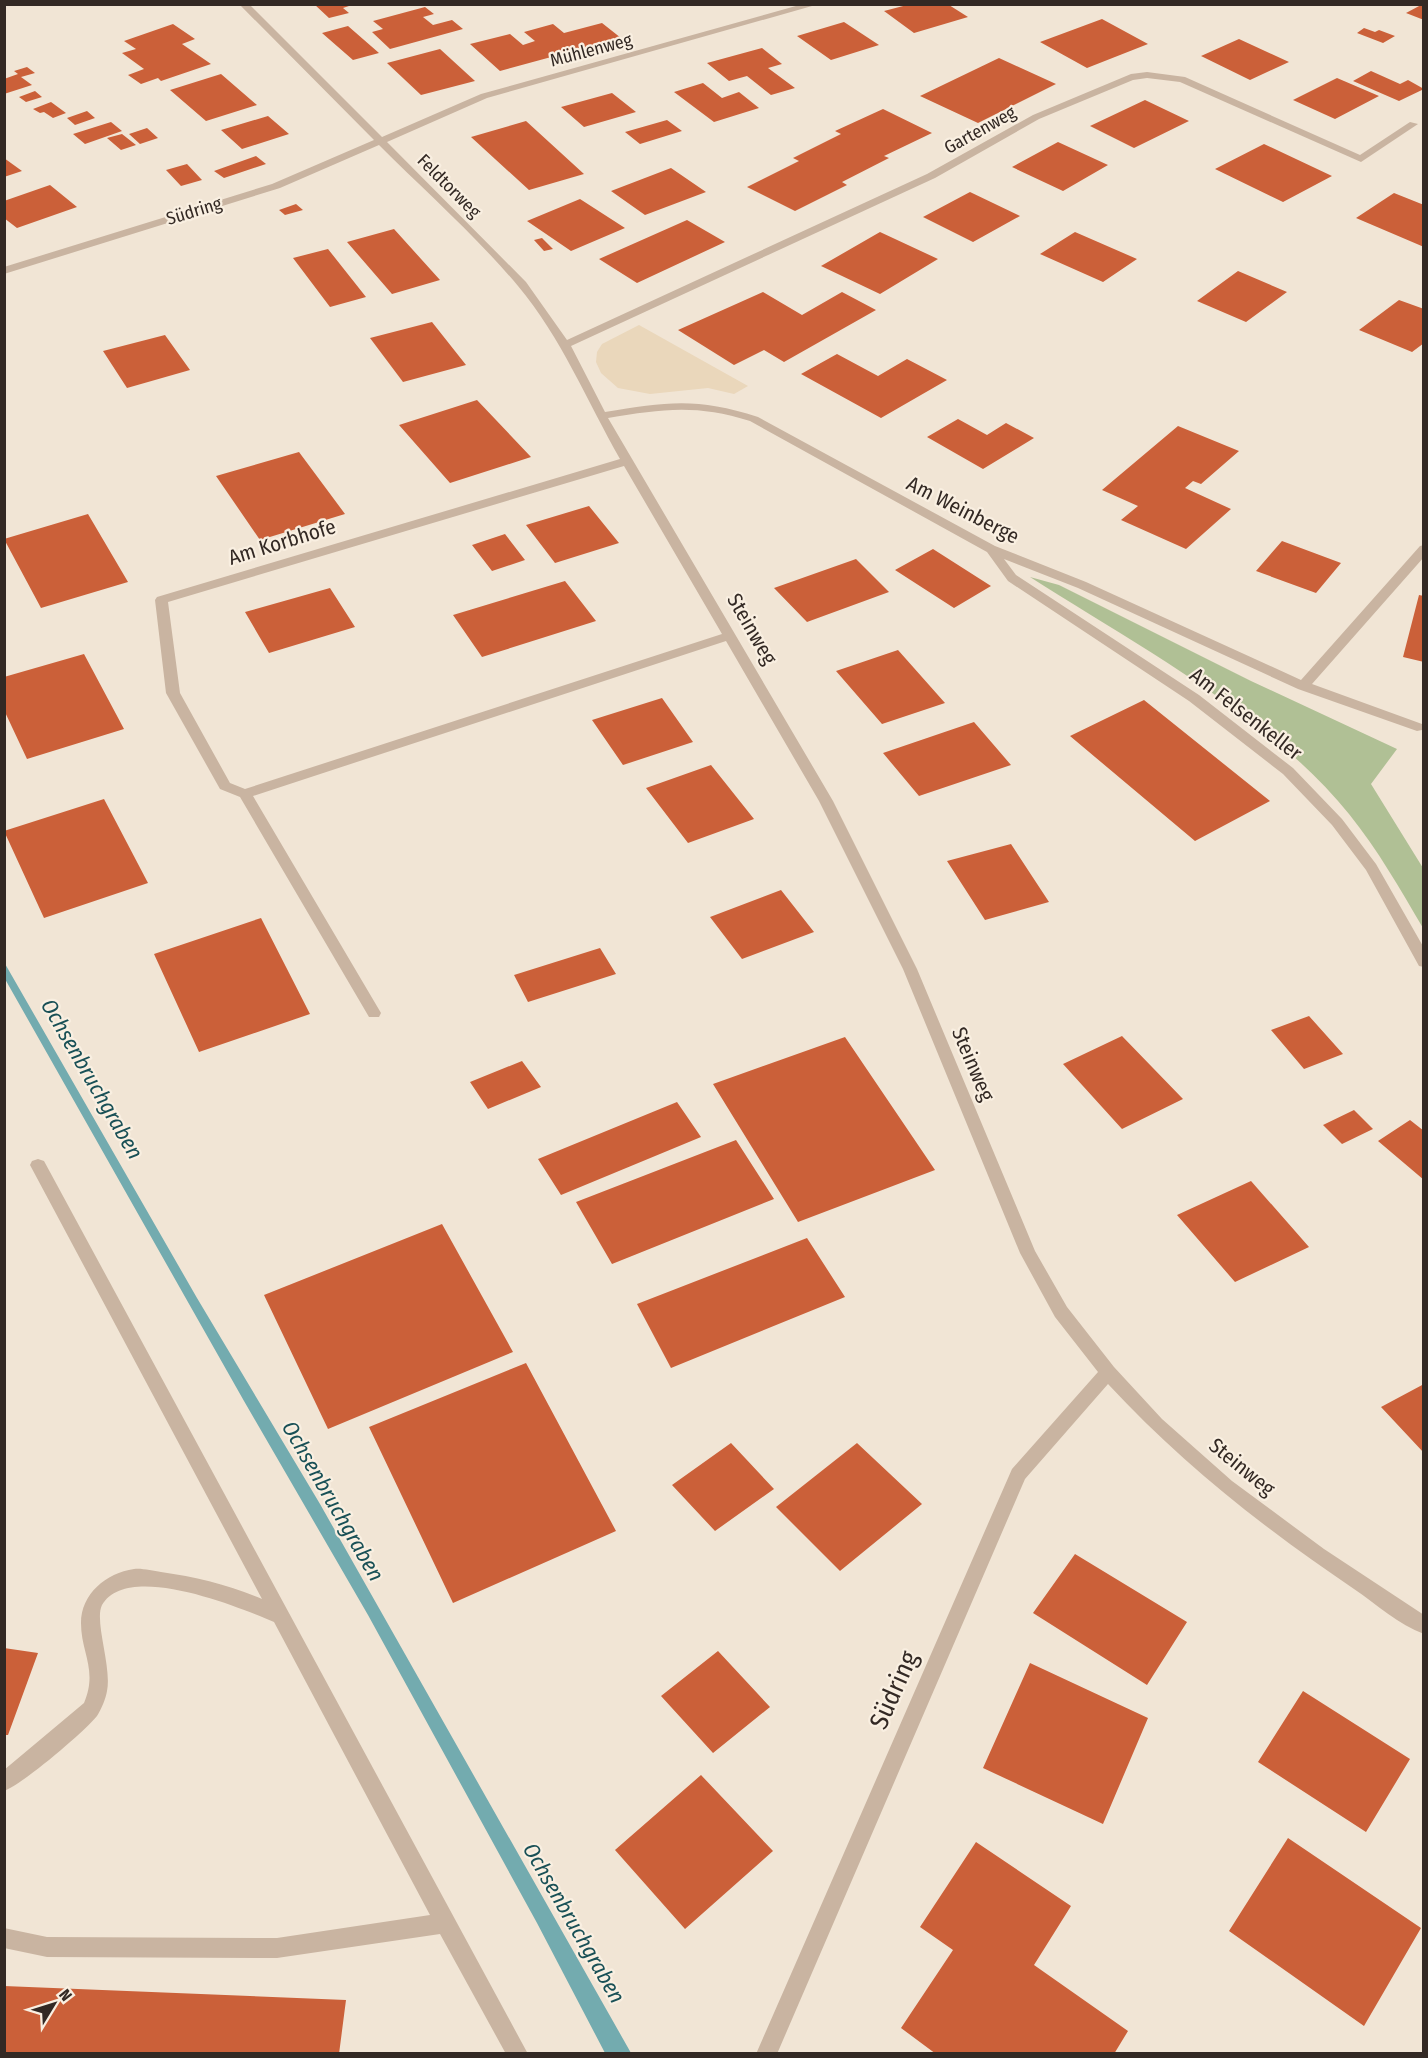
<svg xmlns="http://www.w3.org/2000/svg" width="1428" height="2058" font-family="'Fira Sans Condensed',sans-serif">
<style>
.green{fill:#b0c095}
.plaza{fill:#ead7bb}
.water{fill:#73abaf}
.building{fill:#cb6039}
.lines{fill:none;stroke-linecap:round;stroke-linejoin:round}
.lane{fill:#c9b4a1;fill-rule:evenodd}
.street{fill:#c9b4a1;fill-rule:evenodd}
.labels{text-anchor:middle;dominant-baseline:central;stroke-width:4.5;stroke-linejoin:round;paint-order:stroke}
.far-street-label{font-size:18px;fill:#332924;stroke:#f9efe1}
.street-label{font-size:21px;fill:#332924;stroke:#f9efe1}
.water-label{font-size:22px;font-style:italic;fill:#195056;stroke:#f9efe1}
.near-street-label{font-size:26px;fill:#332924;stroke:#f9efe1}
</style>
<rect width="100%" height="100%" fill="#f1e5d5"/>
<path class="green" d="M1030 577 1059 585 1251 681 1397 749 1371 784 1423 868V928C1400 889 1378 850 1349 814 1269 715 1136 645 1030 577Z"/>
<path class="plaza" d="M639 325 748 386 734 394 708 388 650 394 618 388 601 373 596 362 597 352 602 344Z"/>
<path class="water" d="M4 962 197 1298 320 1504 631 2053H605L537 1923 368 1615 244 1401 5 979Z"/>
<path class="building" d="M314 4H351L352 5 343 8 349 13 329 18Z
M907 5H949L968 17 914 33 884 11Z
M1421 5H1424V20L1406 13Z
M425 7 434 14 423 17 433 25 452 20 463 29 390 49 372 32 383 29 373 21Z
M1102 19 1148 44 1087 68 1040 42Z
M844 22 879 45 831 60 797 36Z
M602 23 621 38 500 71 470 44 510 34 523 45 535 41 524 32 553 24 564 33Z
M173 24 195 39 182 44 211 64 161 81 158 78 141 84 128 75 144 69 122 53 136 49 124 41Z
M348 26 379 53 353 60 322 33Z
M1364 28 1375 32 1379 30 1395 36 1383 43 1357 33Z
M1239 39 1289 62 1250 80 1201 56Z
M762 48 782 64 768 68 795 88 771 95 747 76 729 81 707 63Z
M440 49 475 81 421 95 387 63Z
M999 58 1056 84 978 123 920 96Z
M27 67 35 73 21 77 32 85 4 94V79L18 74 14 71Z
M1371 71 1400 84 1408 80 1424 89 1399 101 1353 81Z
M221 74 257 105 206 121 170 90Z
M1337 78 1379 96 1335 119 1293 100Z
M703 83 722 98 739 92 759 108 714 122 674 92Z
M35 91 42 97 26 102 19 97Z
M612 93 636 112 584 127 561 107Z
M1145 100 1189 121 1134 148 1090 126Z
M51 102 66 113 53 118 44 112 40 113 33 109Z
M883 109 932 133 884 156 889 158 842 182 847 185 795 211 747 187 799 161 793 158 841 134 835 131Z
M87 111 95 118 75 125 67 118Z
M268 116 289 134 242 149 221 130Z
M667 120 682 131 640 144 625 132Z
M526 121 584 174 529 190 471 137Z
M111 122 122 131 85 144 73 134Z
M147 128 158 138 140 144 129 134Z
M122 134 136 145 121 150 107 138Z
M1058 142 1108 165 1063 191 1012 167Z
M1264 144 1332 176 1283 202 1215 169Z
M256 156 266 164 224 178 214 171Z
M4 158 22 171 4 177Z
M187 164 202 180 181 186 166 170Z
M671 168 706 192 645 215 611 191Z
M50 185 77 207 17 228 4 218V201Z
M970 192 1020 216 973 242 923 217Z
M1394 193 1424 205V247L1356 218Z
M580 199 625 228 571 251 527 221Z
M296 204 303 210 285 215 279 210Z
M687 220 725 242 637 283 599 259Z
M394 229 440 280 392 294 347 242Z
M880 232 938 259 880 294 821 266Z
M1075 232 1137 259 1103 282 1040 254Z
M542 238 553 249 544 251 534 240Z
M328 249 366 297 330 307 293 258Z
M1238 271 1287 292 1246 322 1197 301Z
M763 292 802 315 842 292 876 310 784 362 764 350 734 365 678 330Z
M1399 300 1424 309V343L1412 352 1359 330Z
M432 322 466 365 403 382 370 338Z
M165 335 190 370 127 388 103 351Z
M837 354 878 376 907 359 947 380 881 418 801 374Z
M477 400 531 457 450 483 399 425Z
M958 419 987 435 1006 423 1034 438 983 469 927 437Z
M1178 426 1239 451 1201 484 1193 481 1185 488 1231 509 1186 549 1121 520 1138 506 1102 490Z
M299 452 345 514 260 540 216 476Z
M589 506 619 543 555 563 526 525Z
M88 514 128 582 41 608 4 539Z
M505 534 525 560 492 571 472 545Z
M1282 541 1341 563 1316 593 1256 571Z
M933 549 991 586 954 608 895 570Z
M856 559 889 592 807 622 774 588Z
M565 581 596 621 482 657 453 615Z
M330 588 355 627 269 653 245 612Z
M1419 595 1424 596V662L1403 657Z
M898 650 945 703 882 724 836 671Z
M84 654 124 729 27 759 4 710V677Z
M662 698 693 742 623 765 592 720Z
M1144 700 1270 801 1195 841 1070 736Z
M974 722 1011 765 919 796 883 753Z
M711 765 754 819 688 843 646 788Z
M104 799 148 883 44 918 4 831Z
M1011 844 1049 902 985 920 947 861Z
M781 890 814 932 742 959 710 917Z
M261 918 310 1014 199 1052 154 954Z
M600 948 616 974 528 1002 514 975Z
M1309 1016 1343 1054 1304 1069 1271 1030Z
M1122 1036 1183 1099 1122 1129 1063 1064Z
M845 1037 935 1170 798 1222 713 1084Z
M522 1061 541 1087 488 1109 470 1082Z
M677 1102 701 1137 561 1195 538 1159Z
M1354 1110 1373 1129 1342 1144 1323 1125Z
M1410 1120 1424 1131V1180L1378 1141Z
M736 1140 774 1199 612 1264 576 1202Z
M1251 1181 1309 1247 1235 1282 1177 1215Z
M442 1224 513 1352 328 1429 264 1295Z
M807 1238 845 1297 671 1368 637 1304Z
M526 1363 616 1531 453 1603 369 1427Z
M1424 1384V1453L1381 1407Z
M731 1443 774 1489 715 1531 672 1485Z
M857 1443 922 1504 840 1571 776 1507Z
M1075 1554 1187 1622 1147 1685 1033 1613Z
M4 1648 38 1653 8 1735H4Z
M718 1651 770 1707 713 1753 661 1696Z
M1030 1663 1148 1718 1103 1824 983 1768Z
M1303 1691 1410 1759 1366 1832 1258 1762Z
M701 1775 773 1851 685 1929 615 1850Z
M1288 1838 1421 1928 1364 2026 1229 1931Z
M976 1842 1071 1906 1034 1965 1128 2031 1114 2054H936L901 2028 953 1950 920 1927Z
M4 1986 346 2000 339 2054H4Z"/>
<g class="lines">
<path class="lane" d="M38 1159 44 1161 528 2054H506L440 1934 277 1958 47 1957 4 1948V1928L47 1937 277 1938 430 1915 274 1622C239 1607 127 1561 102 1605 94 1621 112 1667 107 1691 106 1698 101 1710 97 1716 84 1732 23 1784 4 1791V1770L84 1703C98 1670 81 1653 81 1623 81 1594 106 1573 134 1569 142 1568 153 1571 161 1572 197 1577 228 1585 262 1599L30 1165 32 1161Z"/>
<path class="street" d="M239 4H249L382 137 481 94 803 4H819L487 98 387 142 526 282 567 340 927 174 1033 115 1131 74 1147 72 1185 77 1360 155 1410 122 1418 124 1361 162 1180 82 1147 78 1133 80 1039 119 935 178 571 346 605 412C666 402 697 397 758 417L995 546 1086 582 1301 680 1420 546 1424 545V557L1312 684 1422 724 1424 727 1422 730 1417 731 1298 689 1078 588 1004 559 1016 575 1199 695 1293 768 1342 819 1376 864 1424 948V967L1419 966 1366 870 1332 825 1283 774 1189 701 1008 581 987 552 750 421C696 404 662 409 608 418L833 801 917 969 1035 1251 1067 1307 1114 1367 1162 1419 1232 1481 1324 1549 1424 1615V1634C1399 1625 1376 1604 1354 1589 1265 1529 1181 1463 1108 1384L1025 1479 777 2054H756L1012 1469 1098 1372 1055 1317 1020 1253 903 969 819 801 726 641 253 796 381 1013 379 1017H369L240 797 220 789 166 693 155 600 157 597 620 459C587 401 561 337 518 286 476 236 425 191 379 145L280 188 4 274V267L272 184 374 140ZM624 466 722 634 245 789 230 783 180 693 168 602Z"/>
</g>
<g class="labels">
<g class="far-street-label">
<text transform="translate(591 50) rotate(-15)">Mühlenweg</text>
<text transform="translate(980 130) rotate(-29)">Gartenweg</text>
<text transform="translate(449 186) rotate(45)">Feldtorweg</text>
<text transform="translate(194 211) rotate(-17)">Südring</text>
</g>
<g class="street-label">
<text transform="translate(963 510) rotate(27)">Am Weinberge</text>
<text transform="translate(282 542) rotate(-17)">Am Korbhofe</text>
<text transform="translate(752 629) rotate(60)">Steinweg</text>
<text transform="translate(1246 714) rotate(38)">Am Felsenkeller</text>
<text transform="translate(973 1064) rotate(67)">Steinweg</text>
<text transform="translate(1242 1467) rotate(39)">Steinweg</text>
</g>
<g class="water-label">
<text transform="translate(92 1079) rotate(60)">Ochsenbruchgraben</text>
<text transform="translate(333 1501) rotate(60)">Ochsenbruchgraben</text>
<text transform="translate(574 1923) rotate(60)">Ochsenbruchgraben</text>
</g>
<g class="near-street-label">
<text transform="translate(894 1690) rotate(-66)">Südring</text>
</g>
</g>
<rect width="1428" height="2058" fill="none" stroke="#332924" stroke-width="12"/>
<g transform="translate(54 2004) rotate(52)" stroke="#f9efe1" stroke-width="4.5" paint-order="stroke">
<path d="M0-4.5L10 22L0 15L-10 22Z" fill="#332924"/>
<text y="-9" font-size="16" font-weight="bold" text-anchor="middle" fill="#332924">N</text>
</g>
</svg>
